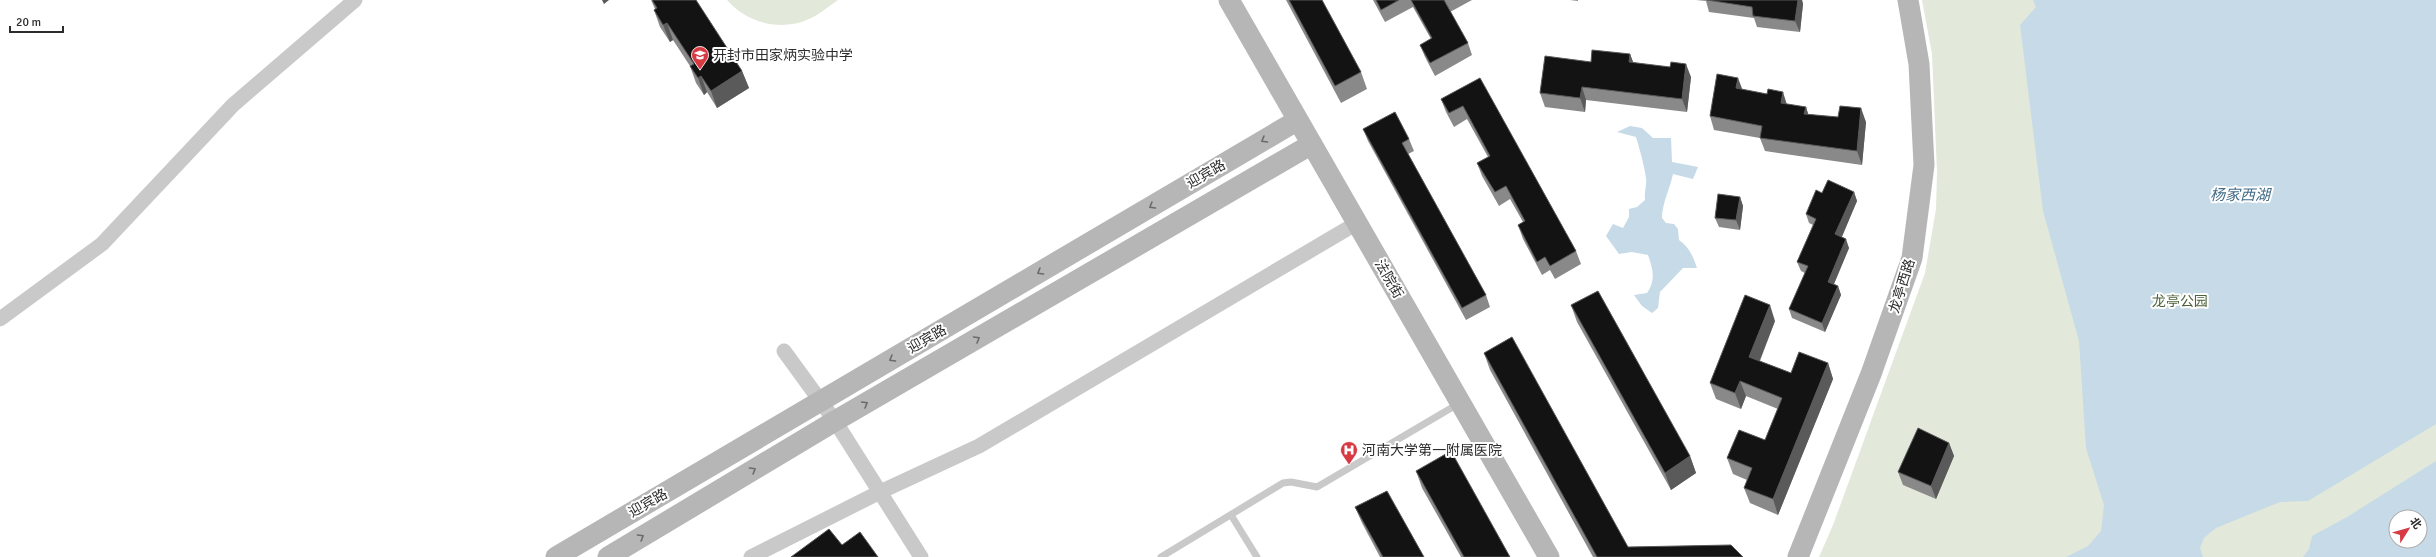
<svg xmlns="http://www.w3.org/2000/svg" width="2436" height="557" font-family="Signika,'Noto Sans SC',sans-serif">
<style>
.green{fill:#e2e9da;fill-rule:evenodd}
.water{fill:#c7dae7;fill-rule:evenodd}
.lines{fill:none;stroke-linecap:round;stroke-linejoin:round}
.lane{stroke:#c9c9c9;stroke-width:7}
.street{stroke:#c9c9c9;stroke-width:15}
.secondary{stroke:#b6b6b6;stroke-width:21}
.wall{fill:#898989}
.shaded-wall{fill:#5a5a5a}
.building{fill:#131313;stroke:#5a5a5a}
.oneway{stroke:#6a6a6a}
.labels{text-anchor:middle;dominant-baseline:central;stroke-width:4;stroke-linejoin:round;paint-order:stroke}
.poi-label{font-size:14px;fill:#2c2c2c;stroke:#fff;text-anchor:start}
.street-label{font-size:14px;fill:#2c2c2c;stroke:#fff}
.park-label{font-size:14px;fill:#4e633d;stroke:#fff}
.water-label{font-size:15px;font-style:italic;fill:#416b87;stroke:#fff}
</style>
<rect width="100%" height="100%" fill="#fff"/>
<path class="green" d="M727 0H838C829 6 819 15 809 19 781 32 747 23 727 0Z
M1922 0H2436V557H1819L1833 525 1925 273 1936 209 1937 172 1932 54ZM2396 517H2420V541H2396Z"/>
<path class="water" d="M2033 0H2436V424L2308 501 2280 502 2216 528 2204 538 2200 548 2203 557H2066L2088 546 2101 531 2104 505 2086 448 2079 341 2043 211 2020 25 2036 7Z
M1630 126 1642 128 1653 138H1671L1672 162 1698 167 1693 179 1673 174C1670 189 1662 203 1662 218L1666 223 1674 224 1678 229 1679 240C1689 247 1693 256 1697 268H1683L1660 292 1658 308 1652 313 1642 306 1634 295 1647 293C1656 280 1653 269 1648 255L1632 252 1619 254 1606 236 1613 224 1623 228 1629 217V209L1637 207 1645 200C1644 192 1647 185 1646 178 1644 164 1640 151 1636 137L1617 132Z
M2436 461V557H2303L2309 549 2312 536 2347 517ZM2396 517H2420V541H2396Z"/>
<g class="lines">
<path class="lane" d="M1231 515 1257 557
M1161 557 1283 483 1291 482 1317 487 1458 404"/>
<path class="street" d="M0 319 102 244 233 105 355 0
M784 351 835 421 921 557
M751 557 880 492 979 446 1357 223"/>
<path class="secondary" d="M1229 0 1549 557
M556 557 1298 120
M608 557 835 421 1312 144
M1798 557 1871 374 1912 258 1924 165 1919 64 1908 0"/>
</g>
<path class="wall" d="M651 0 742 71 749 88 717 108 707 92 704 95 696 83 690 66 673 40 670 42 660 27 654 10 655 9Z
M1286 0H1322L1361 72 1367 89 1341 103Z
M1373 0H1472L1450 12 1468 43 1472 55 1435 76 1425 57 1420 45 1431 39 1413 7 1385 22Z
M1570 0H1578V1Z
M1696 0H1802L1803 4 1800 32 1757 27 1754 18 1709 12 1706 1Z
M1630 54 1633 62 1691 77 1687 112 1586 100 1585 112 1545 107 1540 93 1591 62Z
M1480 78 1576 251 1581 264 1555 279 1550 270 1542 275 1523 239 1518 225 1523 222 1510 199 1499 206 1482 176 1477 163 1488 157 1467 119 1454 127 1446 112 1441 99Z
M1742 89 1787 104 1806 107 1808 114 1866 122 1862 165 1765 151 1760 138 1714 130 1710 116Z
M1363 129 1409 139 1414 151 1408 154 1486 295 1490 307 1466 320 1368 141Z
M1854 192 1857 201 1841 237 1849 248 1834 284 1838 286 1841 295 1825 332 1792 318 1789 309 1805 273 1801 271 1797 262 1813 225 1809 223 1806 214 1822 193Z
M1740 197 1743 206 1740 230 1719 227 1715 218Z
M1571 305 1690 456 1696 473 1671 490 1577 322Z
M1775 321 1760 361 1791 373 1828 363 1833 379 1778 515 1750 503 1744 488 1747 480 1733 474 1727 458 1765 440 1778 409 1746 396 1741 409 1716 399 1710 383Z
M1484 353 1628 547 1743 557H1593L1490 370Z
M1949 443 1954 456 1936 499 1903 485 1898 472Z
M1416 471 1510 557H1461L1422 488Z
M1355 507 1424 557H1380L1362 523Z"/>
<path class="shaded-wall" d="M602 0H609L604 4Z
M1798 0H1802L1803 4 1800 32 1795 21Z
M667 23 673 40 670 42 663 25Z
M1630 54 1635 67 1629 62Z
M1686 64 1691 77 1687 112 1682 99Z
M742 71 749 88 717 108 711 91Z
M701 76 707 92 704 95 698 78Z
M1738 78 1743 91 1736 88Z
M1582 87 1586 100 1585 112 1580 98Z
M1783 92 1787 105 1781 103Z
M1806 107 1810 120 1804 114Z
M1861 108 1866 122 1862 165 1857 151Z
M1854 192 1857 201 1839 244 1835 234Z
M1740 197 1743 206 1740 230 1736 220Z
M1846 239 1849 248 1831 291 1828 282Z
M1838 286 1841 295 1825 332 1822 323Z
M1770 305 1775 321 1755 372 1749 357Z
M1828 363 1833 379 1778 515 1773 499Z
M1740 381 1746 396 1741 409 1735 393Z
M1949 443 1954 456 1936 499 1931 486Z
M1690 456 1696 473 1671 490 1665 473Z"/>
<path class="building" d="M652 0H696L742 71 711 91 701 76 698 78 690 66 694 64 667 23 663 25 654 10 657 8Z
M1289 0H1322L1361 72 1335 86Z
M1376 0H1399L1381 10Z
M1411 0H1445H1444L1468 43 1430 63 1420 45 1432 38Z
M1707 0H1798L1795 21 1753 16 1752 7Z
M1592 50 1630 54 1629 62 1670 67 1671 62 1686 64 1682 99 1582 87 1580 98 1540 93 1545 56 1591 62Z
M1717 74 1738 78 1736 88 1767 94 1768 89 1783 92 1781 103 1806 107 1804 114 1838 117 1840 106 1861 108 1857 151 1760 138 1762 126 1710 116Z
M1480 78 1576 251 1550 266 1545 257 1537 262 1518 225 1525 221 1506 186 1495 192 1477 163 1490 156 1463 106 1449 113 1441 99Z
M1395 112 1409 139 1402 143 1486 295 1462 308 1363 129Z
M1828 180 1854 192 1835 234 1846 239 1828 282 1838 286 1822 323 1789 309 1808 266 1797 262 1816 219 1806 214 1816 190 1822 193Z
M1718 194 1740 197 1736 220 1715 218Z
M1598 291 1690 456 1665 473 1571 305Z
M1745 295 1770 305 1749 357 1791 373 1799 352 1828 363 1773 499 1744 488 1752 468 1727 458 1739 430 1765 440 1782 398 1740 381 1735 393 1710 383Z
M1512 337 1628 547 1731 545 1743 557H1597L1484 353Z
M1918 428 1949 443 1931 486 1898 472Z
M1451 451 1510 557H1464L1416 471Z
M1387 491 1424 557H1383L1355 507Z
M829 529 842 545 860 532 878 557H791Z"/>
<defs><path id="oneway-chevron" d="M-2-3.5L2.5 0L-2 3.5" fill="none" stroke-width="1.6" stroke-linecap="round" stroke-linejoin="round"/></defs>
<g class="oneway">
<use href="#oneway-chevron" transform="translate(1264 140) rotate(150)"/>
<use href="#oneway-chevron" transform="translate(1152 206) rotate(150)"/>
<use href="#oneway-chevron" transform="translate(1040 272) rotate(150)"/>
<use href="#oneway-chevron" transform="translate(977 339) rotate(-30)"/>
<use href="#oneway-chevron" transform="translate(892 359) rotate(150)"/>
<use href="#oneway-chevron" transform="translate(865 404) rotate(-30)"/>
<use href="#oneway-chevron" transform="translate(753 470) rotate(-31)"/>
<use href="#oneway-chevron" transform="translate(641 537) rotate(-31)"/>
</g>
<defs>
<symbol id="school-pin" viewBox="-11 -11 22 30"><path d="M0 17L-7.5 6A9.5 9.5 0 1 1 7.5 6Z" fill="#d73a43" stroke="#fff"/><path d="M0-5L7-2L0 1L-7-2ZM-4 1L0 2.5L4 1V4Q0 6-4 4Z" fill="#fff"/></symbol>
<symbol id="hospital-pin" viewBox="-11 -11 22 30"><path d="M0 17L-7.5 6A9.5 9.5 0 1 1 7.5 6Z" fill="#d73a43" stroke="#fff"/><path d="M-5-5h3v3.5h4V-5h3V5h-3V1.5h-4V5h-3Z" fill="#fff"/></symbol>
</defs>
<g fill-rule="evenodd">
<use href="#school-pin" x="690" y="45" width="20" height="27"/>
<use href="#hospital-pin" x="1339" y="440" width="20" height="27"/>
</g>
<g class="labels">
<g class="poi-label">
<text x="713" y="55">开封市田家炳实验中学</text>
<text x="1362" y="450">河南大学第一附属医院</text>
</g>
<g class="street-label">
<text transform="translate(1206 174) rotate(-30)">迎宾路</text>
<text transform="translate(1389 279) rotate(60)">法院街</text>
<text transform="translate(1902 286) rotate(-73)">龙亭西路</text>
<text transform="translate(927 339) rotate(-30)">迎宾路</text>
<text transform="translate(648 503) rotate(-30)">迎宾路</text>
</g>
<g class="park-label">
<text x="2180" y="301">龙亭公园</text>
</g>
<g class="water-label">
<text x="2240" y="195">杨家西湖</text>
</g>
</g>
<g transform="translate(2408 529) rotate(53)"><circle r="19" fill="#ffffff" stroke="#ababab"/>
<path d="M0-3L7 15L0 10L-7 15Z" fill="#d73a43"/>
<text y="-6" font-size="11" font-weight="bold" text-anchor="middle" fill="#2c2c2c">北</text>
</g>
<path d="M10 26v6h53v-6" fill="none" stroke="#2c2c2c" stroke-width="2"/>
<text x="16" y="26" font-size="12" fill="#2c2c2c" stroke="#ffffff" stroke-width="3" paint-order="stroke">20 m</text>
</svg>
